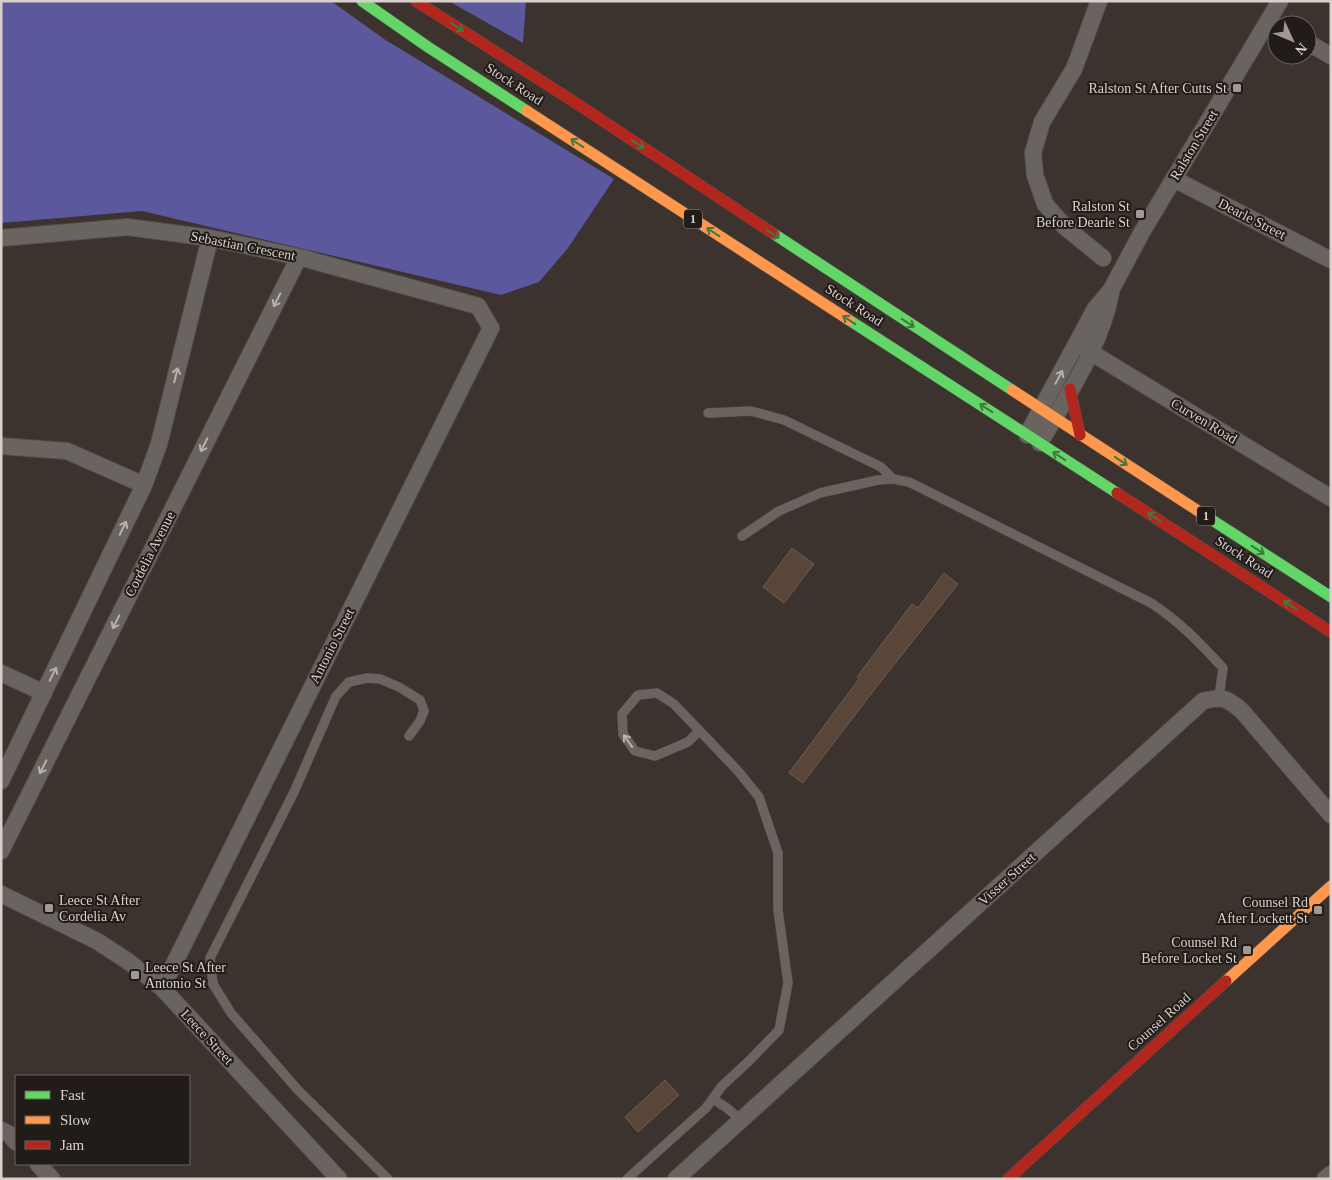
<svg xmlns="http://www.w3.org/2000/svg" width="1332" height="1180" font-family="Georgia,serif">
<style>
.forest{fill:#5b589e}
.building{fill:#594639;stroke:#665e5b}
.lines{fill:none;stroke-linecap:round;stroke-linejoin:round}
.lane-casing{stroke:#564f4b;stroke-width:10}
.street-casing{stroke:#564f4b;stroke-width:18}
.fast-casing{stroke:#564f4b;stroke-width:12}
.slow-casing{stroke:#564f4b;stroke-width:12}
.jam-casing{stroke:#564f4b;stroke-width:12}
.lane{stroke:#6a6460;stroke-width:9}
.street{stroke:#6a6460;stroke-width:16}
.fast{stroke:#63d668;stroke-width:11}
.slow{stroke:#ff974d;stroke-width:11}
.jam{stroke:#b3261e;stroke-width:11}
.oneway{stroke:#427940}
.oneway2{stroke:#b8b0ab}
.poi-dot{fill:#a29994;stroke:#221c18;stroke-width:2}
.labels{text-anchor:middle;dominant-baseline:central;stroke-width:4;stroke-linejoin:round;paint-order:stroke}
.shield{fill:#221c18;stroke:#a29a95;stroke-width:1}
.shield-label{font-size:12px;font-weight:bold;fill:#d9d0cb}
.street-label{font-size:14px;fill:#d9d0cb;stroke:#221c18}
.poi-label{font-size:14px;fill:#d9d0cb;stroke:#221c18;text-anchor:end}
</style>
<rect width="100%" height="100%" fill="#3c332f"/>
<path class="forest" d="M1 1H331L384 39 614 179 568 248 539 282 501 295 142 211 1 223Z
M450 1H526L523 43 454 4Z"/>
<path class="building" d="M792 548 814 564 784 603 763 587Z
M944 573 958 584 874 690 803 783 789 773 859 679 857 677 912 604 918 608Z
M665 1080 679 1095 638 1132 625 1117Z"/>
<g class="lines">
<defs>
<path id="lane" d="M708 413 751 411 784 420 881 467 893 479
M742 536 779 511 820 493 878 480 893 479 909 482 1151 603C1179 621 1201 644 1223 668L1219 697
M713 1099 727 1108 741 1120
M388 1179 297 1089 231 1013 213 984 210 958 294 792 336 696 349 682 367 678 380 679 399 687 420 700 424 711 420 721 409 736
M627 1179 706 1108 722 1086 749 1061 779 1030 788 983 778 910V853L759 797 738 771 674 704 657 693 638 695 622 714 623 734 635 751 655 756 688 742 698 732"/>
<path id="street" d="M1099 1 1074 69 1042 122 1033 153 1035 175 1045 204 1065 227 1103 258
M1307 42 1331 56
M1174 179 1331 260
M1 238 128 227 210 238 299 257 478 306 491 328 162 988
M1077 344 1331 498
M1027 435 1095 309 1111 290 1142 232 1280 1
M1040 443C1066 397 1102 345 1111 292
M1 446 67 451 144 485
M1 673 44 693
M1 781 144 485 159 444 210 238
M1 851 299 257
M1 894 97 941 129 962 162 988 339 1179
M1 1130 9 1134 16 1142
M38 1164 52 1179
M676 1179 1203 701C1223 696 1227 698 1242 711L1331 815
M1325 1179 1331 1174"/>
<path id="fast" d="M362 1 428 47 527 111
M774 234 1012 390
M849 320 1117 493
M1209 518 1331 597"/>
<path id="slow" d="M527 111 849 320
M1012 390 1209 518
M1226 981 1331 886"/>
<path id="jam" d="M416 1 579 105 774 234
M1070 389 1080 435
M1117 493 1331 632
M1008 1179 1226 981"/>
</defs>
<use href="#lane" class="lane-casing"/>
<use href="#street" class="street-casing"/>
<use href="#fast" class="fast-casing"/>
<use href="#slow" class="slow-casing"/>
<use href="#jam" class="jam-casing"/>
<use href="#lane" class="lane"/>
<use href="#street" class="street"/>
<use href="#fast" class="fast"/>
<use href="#slow" class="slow"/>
<use href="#jam" class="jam"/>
</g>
<defs><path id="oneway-shaft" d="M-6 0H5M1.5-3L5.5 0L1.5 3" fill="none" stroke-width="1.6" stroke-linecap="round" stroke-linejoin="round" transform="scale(1.25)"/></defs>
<g class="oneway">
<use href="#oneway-shaft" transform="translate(457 27) rotate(32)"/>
<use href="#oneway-shaft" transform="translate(577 143) rotate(-147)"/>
<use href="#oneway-shaft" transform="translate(638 144) rotate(34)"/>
<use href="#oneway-shaft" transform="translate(713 232) rotate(-147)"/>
<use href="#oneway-shaft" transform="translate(773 234) rotate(34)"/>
<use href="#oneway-shaft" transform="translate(849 320) rotate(-147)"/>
<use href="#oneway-shaft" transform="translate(908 323) rotate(33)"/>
<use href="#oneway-shaft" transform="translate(986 408) rotate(-147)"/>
<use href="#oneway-shaft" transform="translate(1059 456) rotate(-147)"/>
<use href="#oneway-shaft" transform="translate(1121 461) rotate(33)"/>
<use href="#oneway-shaft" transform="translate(1154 517) rotate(-147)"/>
<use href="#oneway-shaft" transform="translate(1258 550) rotate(33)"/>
<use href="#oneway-shaft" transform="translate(1290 605) rotate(-147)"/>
</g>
<g class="oneway2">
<use href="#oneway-shaft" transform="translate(277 300) rotate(117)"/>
<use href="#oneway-shaft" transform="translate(176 375) rotate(-76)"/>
<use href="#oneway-shaft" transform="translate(1059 377) rotate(-62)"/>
<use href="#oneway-shaft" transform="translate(204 445) rotate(117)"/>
<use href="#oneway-shaft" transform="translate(123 528) rotate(-64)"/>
<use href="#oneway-shaft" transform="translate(116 622) rotate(117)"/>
<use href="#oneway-shaft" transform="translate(53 674) rotate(-64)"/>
<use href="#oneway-shaft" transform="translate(628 741) rotate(-125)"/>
<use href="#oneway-shaft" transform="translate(43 767) rotate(117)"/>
</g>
<g class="poi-dot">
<rect x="1232" y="83" width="10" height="10" rx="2.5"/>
<rect x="1135" y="209" width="10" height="10" rx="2.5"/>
<rect x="44" y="903" width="10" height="10" rx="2.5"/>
<rect x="1313" y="905" width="10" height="10" rx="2.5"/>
<rect x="1242" y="945" width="10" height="10" rx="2.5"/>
<rect x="130" y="970" width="10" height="10" rx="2.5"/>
</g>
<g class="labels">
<g class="shield">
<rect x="684" y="209.5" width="18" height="19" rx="4"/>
<rect x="1197" y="506.5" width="18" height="19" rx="4"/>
</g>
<g class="shield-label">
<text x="693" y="219">1</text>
<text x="1206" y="516">1</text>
</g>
<g class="street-label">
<text transform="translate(514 84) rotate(33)">Stock Road</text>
<text transform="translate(1194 145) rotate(-59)">Ralston Street</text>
<text transform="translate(1252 219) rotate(27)">Dearle Street</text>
<text transform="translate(243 246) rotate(11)">Sebastian Crescent</text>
<text transform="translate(854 305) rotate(33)">Stock Road</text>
<text transform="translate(1204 421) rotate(31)">Curven Road</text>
<text transform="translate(150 554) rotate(-63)">Cordelia Avenue</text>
<text transform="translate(1244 557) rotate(33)">Stock Road</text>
<text transform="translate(332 646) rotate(-63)">Antonio Street</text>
<text transform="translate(1007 879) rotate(-42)">Visser Street</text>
<text transform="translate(1159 1022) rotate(-42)">Counsel Road</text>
<text transform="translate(207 1037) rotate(47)">Leece Street</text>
</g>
<g class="poi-label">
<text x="1227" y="88">Ralston St After Cutts St</text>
<text x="1130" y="206">Ralston St<tspan x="1130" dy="16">Before Dearle St</tspan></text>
<text x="59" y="900" text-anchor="start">Leece St After<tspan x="59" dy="16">Cordelia Av</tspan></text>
<text x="1308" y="902">Counsel Rd<tspan x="1308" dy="16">After Lockett St</tspan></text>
<text x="1237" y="942">Counsel Rd<tspan x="1237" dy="16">Before Locket St</tspan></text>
<text x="145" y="967" text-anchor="start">Leece St After<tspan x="145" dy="16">Antonio St</tspan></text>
</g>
</g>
<rect width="1332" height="1180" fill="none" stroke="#d9d0cb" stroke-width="5"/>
<rect x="15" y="1075" width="175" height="90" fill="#221c18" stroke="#6b6460"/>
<rect x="25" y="1091" width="25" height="8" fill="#63d668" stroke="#6b6460"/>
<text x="60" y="1100" font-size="15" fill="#d9d0cb">Fast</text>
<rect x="25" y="1116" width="25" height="8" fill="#ff974d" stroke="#6b6460"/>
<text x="60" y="1125" font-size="15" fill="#d9d0cb">Slow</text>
<rect x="25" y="1141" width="25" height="8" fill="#b3261e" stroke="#6b6460"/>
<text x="60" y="1150" font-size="15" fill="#d9d0cb">Jam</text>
<g transform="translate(1292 40) rotate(134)"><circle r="24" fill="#221c18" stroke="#6b6460"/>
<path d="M0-4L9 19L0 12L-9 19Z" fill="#a29994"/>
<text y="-8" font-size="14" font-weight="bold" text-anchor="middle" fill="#d9d0cb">N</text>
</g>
</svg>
